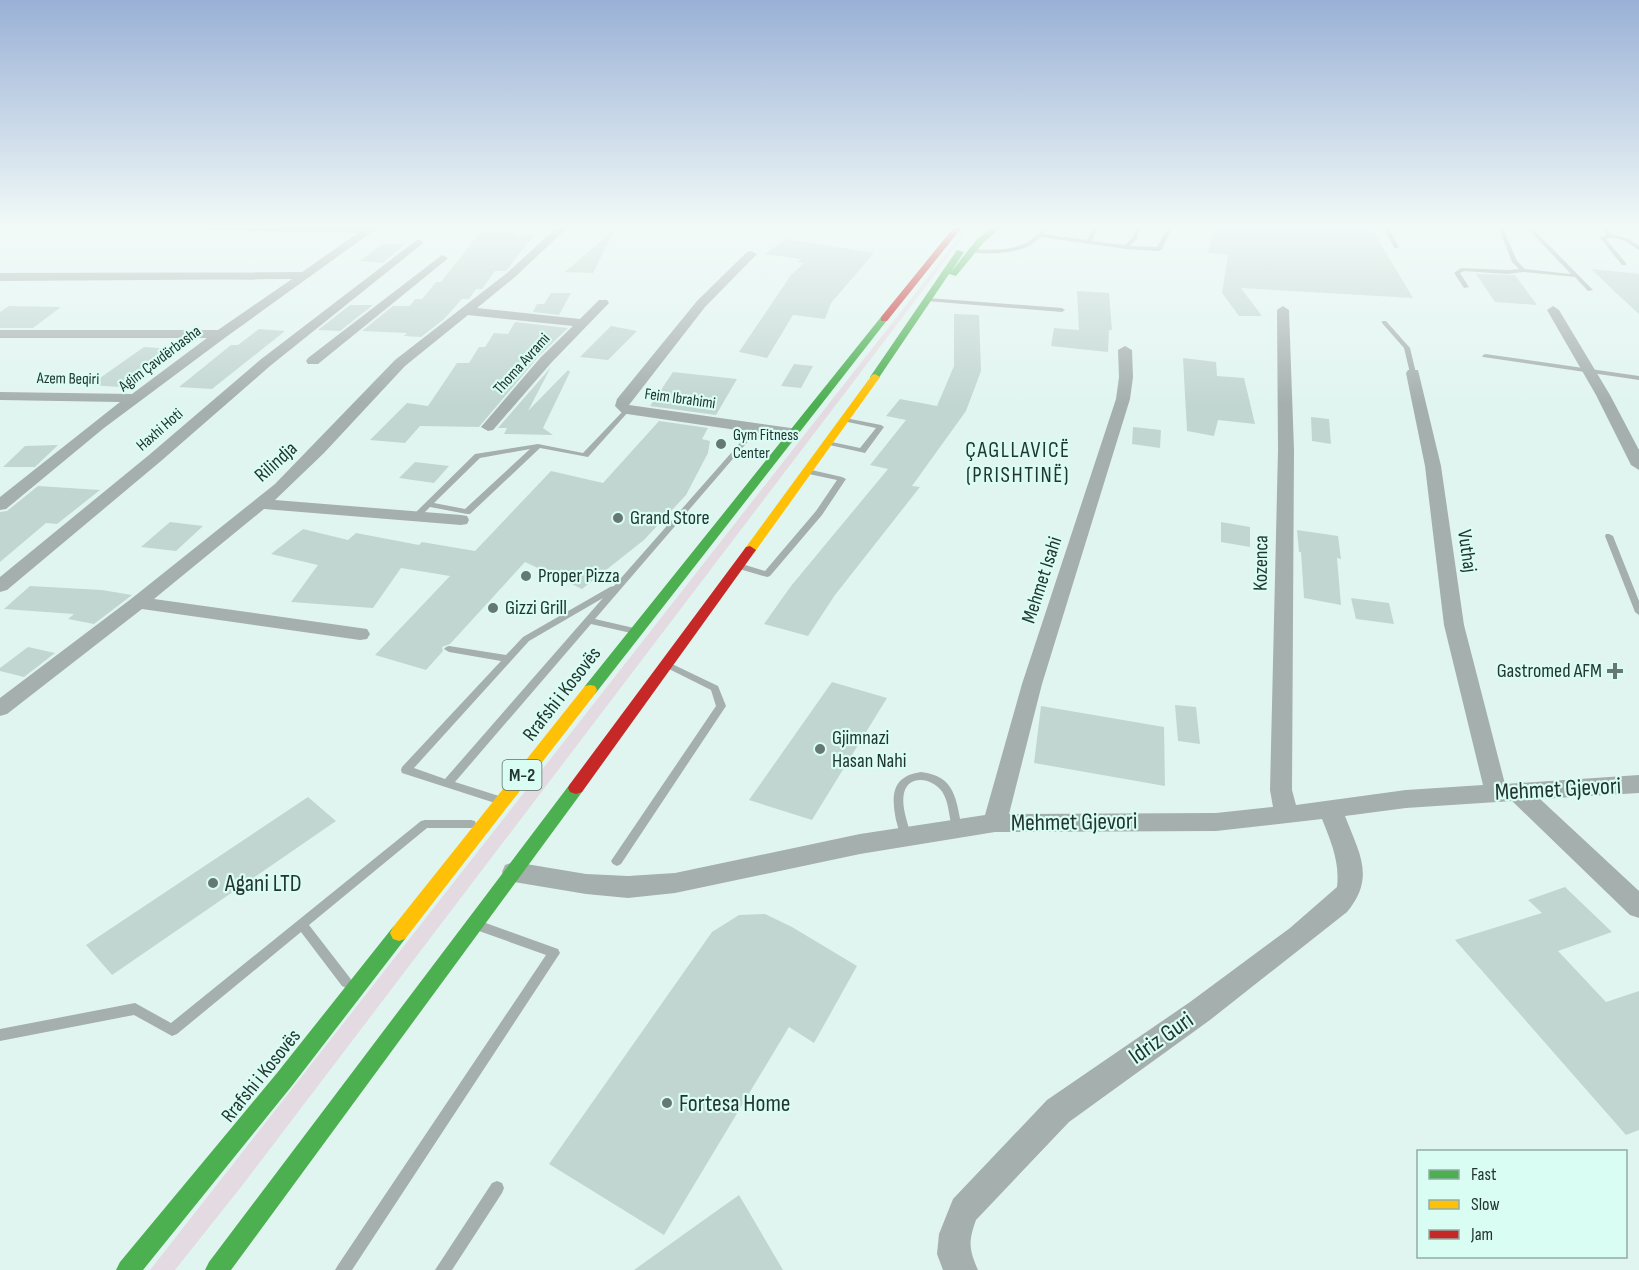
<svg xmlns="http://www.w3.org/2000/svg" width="1639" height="1270" font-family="'Sofia Sans Condensed',sans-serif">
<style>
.green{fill:#e4dbe2}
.building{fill:#c2d6d1}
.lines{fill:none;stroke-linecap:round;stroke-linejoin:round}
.lane{fill:#a5afad;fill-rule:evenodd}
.street{fill:#a5afad;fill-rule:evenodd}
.fast{fill:#4caf50;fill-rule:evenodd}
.slow{fill:#ffc107;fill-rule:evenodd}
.jam{fill:#c62828;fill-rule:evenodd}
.poi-dot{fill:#667873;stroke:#d9fdf3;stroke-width:2}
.labels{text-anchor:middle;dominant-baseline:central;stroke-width:4.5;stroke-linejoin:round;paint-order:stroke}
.far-street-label{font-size:16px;fill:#233530;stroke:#d9fdf3}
.far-poi-label{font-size:16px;fill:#233530;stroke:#d9fdf3;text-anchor:start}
.shield{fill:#d9fdf3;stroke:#5a716a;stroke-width:1.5}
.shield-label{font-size:18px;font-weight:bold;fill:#233530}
.street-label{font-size:20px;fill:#233530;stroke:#d9fdf3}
.poi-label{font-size:20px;fill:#233530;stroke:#d9fdf3;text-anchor:start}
.quarter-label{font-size:22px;letter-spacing:1.5px;fill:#233530;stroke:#d9fdf3}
.near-street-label{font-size:24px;fill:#233530;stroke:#d9fdf3}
.near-poi-label{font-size:24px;fill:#233530;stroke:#d9fdf3;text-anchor:start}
</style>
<rect width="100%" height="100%" fill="#e1f5f0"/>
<path class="green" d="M968 226H971L902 318 241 1187 175 1270H150Z"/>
<path class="building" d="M1215 226H1370L1413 298 1241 288 1262 316H1239L1222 293 1228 255 1208 253Z
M615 229 593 273 565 272Z
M481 231 515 232 513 235H534L506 271H495L482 289H476L469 299H462L444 319 421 337 404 336 407 333 362 331 393 306H410L415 299H422L436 282H441Z
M786 239 874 253 831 303 825 319 793 315 767 358 739 352 791 275 804 263 797 262 801 259 765 254Z
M382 244H405L383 263 360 261Z
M1591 269 1639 274V314L1614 291Z
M1476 274 1515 275 1537 305 1495 302Z
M1077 291 1109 293 1112 330H1109L1108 352 1051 346 1054 328 1079 330Z
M551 293H571L559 315 533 312 537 304H544Z
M350 305H373L340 331 318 330Z
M9 306 61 307 33 328H0V312Z
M954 314 979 315 981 371 966 411 912 486 920 487 835 595 808 636 764 624 791 586 888 469 870 465 906 420 886 416 900 399 937 406 954 366Z
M515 322 568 328 539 356 479 427 420 426 405 443 370 440 407 403 428 406 457 363H469L479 347H485L494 333 508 334Z
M611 326 637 331 608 360 580 357Z
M259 329 285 331 212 389 179 387 231 345H238Z
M144 347 173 349 120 387 90 385Z
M1183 358 1216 362 1217 376 1244 378 1255 424 1218 420 1214 436 1187 431Z
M794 364 813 366 801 388 781 386Z
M551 367 528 411 568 370 570 372 543 428 553 435 504 434 507 428H498Z
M673 372 737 379 716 415 650 406Z
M1311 417 1329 419 1331 444 1312 441Z
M659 421 708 428 702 439 710 441 708 453 686 495 644 540 582 589 525 562 450 644 442 647 443 651 426 670 375 655 450 576 401 568 373 608 291 602 318 565 271 554 303 529 348 540 356 533 419 545 422 542 475 551 551 471 603 483Z
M1133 427 1161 430 1160 448 1132 444Z
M58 445 35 467H3L25 446Z
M415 462 449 466 434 483 399 478Z
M38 486 100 490 57 524 46 523 0 562V512L7 511Z
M170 522 203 526 176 551 141 547Z
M1221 522 1250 527V547L1221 542Z
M1297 530 1338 536 1341 559 1337 558 1341 605 1304 598 1301 552H1299Z
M30 586 102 590 132 595 94 624 68 619 74 614 4 609Z
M1351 598 1389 603 1394 624 1356 619Z
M28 647 55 653 24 677 0 671V668Z
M832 682 887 698 812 820 749 800Z
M1175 705 1196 707 1200 744 1178 741Z
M1041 706 1164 727 1165 786 1034 763Z
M308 797 336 821 112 975 86 945Z
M1565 887 1612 932 1558 951 1606 1002 1639 991V1130L1626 1135 1455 940 1542 913 1528 900Z
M765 914 792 927 857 966 814 1043 789 1027 664 1235 549 1164 712 932 739 915Z
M739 1195 783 1270H634L687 1232Z"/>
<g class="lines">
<path class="lane" d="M1048 226H1054L1043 234 1087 240 1094 226H1098L1092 241 1125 245 1132 238 1137 226H1141L1137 239 1130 246 1157 247 1169 226H1173L1162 249 1159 251 1126 249 1040 237C1037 240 1033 244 1029 246 1016 253 982 256 969 251L972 249C994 250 1018 252 1036 236L1035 234H1038Z
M1383 226H1387L1399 247 1398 248H1394Z
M1498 226H1502L1517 261 1525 269 1571 274 1525 226H1530L1593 290 1588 291 1575 277 1523 272 1507 274 1464 271 1460 273 1469 287 1464 288 1454 273 1461 268 1507 270 1519 269 1512 262Z
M1600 226H1605L1612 234 1629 239 1639 246V250C1629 244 1618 234 1606 239L1626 263V265H1622L1600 238 1607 235Z
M928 298 1062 308 1065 310 1062 312 926 301 925 300Z
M1382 321H1386L1410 348 1416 373 1415 374 1410 373 1404 348 1382 323Z
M1485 354 1639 376V380L1483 357 1482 356Z
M627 408 629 409V411L588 457 540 448 470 514H467L430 507 419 518H413L412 516 475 454 538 444 583 453 625 409ZM530 449 465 509 434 503 480 458Z
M845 418 881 425 884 427 865 453 825 444 823 443 827 441 860 448 876 428 843 421V419Z
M780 432 783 434 782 435 750 439 595 619 634 628 635 630 634 632 631 633 591 624 455 782 499 796 500 799 499 802 495 803 402 773 401 770 402 767 501 661 449 652 444 649 446 647 449 646 506 655 523 637 610 587 614 586 746 436ZM603 598 445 779 414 768 529 641Z
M804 469H807L842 477 846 479 822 515 770 576 767 577 736 568 735 566 739 563 765 571 816 511 837 480 804 473Z
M1606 534H1609L1613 536 1639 601V615L1635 612 1605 536Z
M670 663 718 686 726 706 621 864 617 866 613 864 611 861 613 858 716 706 711 690 667 668 665 666Z
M921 772C956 776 956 800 962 828L961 831 957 832 953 831 952 828C949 817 949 805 944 795 937 779 909 772 904 793 901 807 908 823 911 836L909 839 905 840 901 839C899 833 898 826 896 820 891 795 892 776 921 772Z
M425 820H471L475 821 476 824 475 827 471 828H427L309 925 350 978 352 982 350 986 346 988 342 986 301 932 177 1034 172 1036 134 1015 0 1041V1029L135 1003 171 1023 421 821Z
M483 922 558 949 560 953 352 1270H335L338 1265 546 955 479 931 477 927 479 923Z
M497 1181 502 1183 504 1188 502 1193 452 1270H435L492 1183Z"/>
<path class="street" d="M179 226H380L226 337 104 428 6 509 0 510V497L120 402 0 400V392L132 394 207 338H0V330H218L292 279 0 281V273L302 272 358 233 184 229Z
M558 226H569L515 277 477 308 580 319 599 300H607L609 303 551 363 493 430 488 431 481 427 541 357 573 326 468 315 405 366 324 453 275 500 461 515 467 516 469 520 467 524 461 525 264 509 154 599 360 628 367 629 370 634 367 639 360 640 142 609 7 714 0 716V698L131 599 275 484 395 360 507 273Z
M418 239 423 242 422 244 270 366 161 461 7 590 0 592V577L149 455 260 360Z
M751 251 757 254 755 256 705 307 629 405 791 428 796 430 799 433 796 436 791 438 627 414 622 413 615 406 617 399 697 301 747 252Z
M442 255 448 258 446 260 318 364H308L306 361 308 358Z
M1283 306 1289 310 1294 450 1292 790 1296 805 1406 790 1483 785 1444 625 1425 466 1406 373 1408 370H1418L1441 466 1464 625 1505 784 1639 775V793L1540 799 1639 891V918L1630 915 1512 801 1406 808 1345 816C1359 853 1376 877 1347 912L1210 1020 1069 1122 976 1220C968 1242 969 1249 978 1270H943L937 1254 939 1234 953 1199 1047 1100 1190 1002 1290 928 1337 887C1340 862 1331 842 1322 819L1216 831 995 832 860 854 675 893 628 898 586 894 514 882 505 879 502 872 505 865 514 862 586 874 628 876 675 873 860 834 985 815 1022 684 1116 399 1119 377 1118 350 1125 346 1132 350 1133 377 1130 399 1042 684 1009 814 1216 813 1273 807 1270 790 1278 450 1277 310Z
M1553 306 1559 310 1610 395 1639 450V470L1631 465 1596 395 1547 310Z"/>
<path class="fast" d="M994 226H1003L983 243 956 276 949 274 878 379H872L870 377 957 250 964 252 951 272 977 239Z
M881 317 888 319 595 694H585L583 690 585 686Z
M576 782 582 784 584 788 582 792 231 1270H205L209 1262 570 784Z
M399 925 405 927 408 933 405 939 291 1087 143 1270H116L120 1262 277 1073 393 927Z"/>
<path class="slow" d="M875 374 880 377 754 553H746L744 550 746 547 872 375Z
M590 685 595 686 597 690 595 694 405 939 399 941 393 939 390 933 393 927 585 686Z"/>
<path class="jam" d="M955 226H963L887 321H881V317Z
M750 546 756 550 582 792 576 794 570 792 568 788 570 784 746 547Z"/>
</g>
<linearGradient id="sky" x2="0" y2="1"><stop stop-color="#9ab1d6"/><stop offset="0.56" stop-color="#f2faf8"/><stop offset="1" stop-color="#f2faf8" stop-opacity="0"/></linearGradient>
<rect width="1639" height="404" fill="url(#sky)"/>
<g class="poi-dot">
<circle cx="721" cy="444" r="6"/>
<circle cx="618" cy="518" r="6"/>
<circle cx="526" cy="576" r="6"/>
<circle cx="493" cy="608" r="6"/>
<path d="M1612 662h6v6h6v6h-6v6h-6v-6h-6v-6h6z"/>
<circle cx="820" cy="749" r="6"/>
<circle cx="213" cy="883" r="6"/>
<circle cx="667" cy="1103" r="6"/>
</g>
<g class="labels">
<g class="far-street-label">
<text transform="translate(160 359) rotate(-37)">Agim Çavdërbasha</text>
<text transform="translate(522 364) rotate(-48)">Thoma Avrami</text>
<text transform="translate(68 379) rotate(1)">Azem Beqiri</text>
<text transform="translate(680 399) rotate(8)">Feim Ibrahimi</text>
<text transform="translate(160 430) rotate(-41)">Haxhi Hoti</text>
</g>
<g class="far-poi-label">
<text x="733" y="435">Gym Fitness<tspan x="733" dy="18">Center</tspan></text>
</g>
<rect class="shield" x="502.5" y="760" width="39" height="30" rx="4.5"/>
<g class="shield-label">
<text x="522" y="775">M-2</text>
</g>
<g class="street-label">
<text transform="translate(276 462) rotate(-42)">Rilindja</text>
<text transform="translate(1467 551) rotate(82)">Vuthaj</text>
<text transform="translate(1261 563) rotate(-89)">Kozenca</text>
<text transform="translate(1042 580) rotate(-72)">Mehmet Isahi</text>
<text transform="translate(562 694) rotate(-52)">Rrafshi i Kosovës</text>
<text transform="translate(261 1076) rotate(-51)">Rrafshi i Kosovës</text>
</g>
<g class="poi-label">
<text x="630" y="518">Grand Store</text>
<text x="538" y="576">Proper Pizza</text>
<text x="505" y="608">Gizzi Grill</text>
<text x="1602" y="671" text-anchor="end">Gastromed AFM</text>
<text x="832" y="738">Gjimnazi<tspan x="832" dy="23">Hasan Nahi</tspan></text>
</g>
<g class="quarter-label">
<text x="1018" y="450">ÇAGLLAVICË<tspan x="1018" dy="25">(PRISHTINË)</tspan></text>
</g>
<g class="near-street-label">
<text transform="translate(1558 789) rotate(-3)">Mehmet Gjevori</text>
<text transform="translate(1074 822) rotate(-1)">Mehmet Gjevori</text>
<text transform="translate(1161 1038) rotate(-35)">Idriz Guri</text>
</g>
<g class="near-poi-label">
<text x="225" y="883">Agani LTD</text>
<text x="679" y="1103">Fortesa Home</text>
</g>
</g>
<rect x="1417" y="1150" width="210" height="108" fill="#d9fdf3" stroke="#90ada5" stroke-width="1.5"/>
<rect x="1429" y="1170" width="30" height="9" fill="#4caf50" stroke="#90ada5" stroke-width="1.5"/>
<text x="1471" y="1180" font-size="18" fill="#233530">Fast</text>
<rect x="1429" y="1200" width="30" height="9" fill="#ffc107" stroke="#90ada5" stroke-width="1.5"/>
<text x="1471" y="1210" font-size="18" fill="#233530">Slow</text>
<rect x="1429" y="1230" width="30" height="9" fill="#c62828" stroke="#90ada5" stroke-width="1.5"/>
<text x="1471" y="1240" font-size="18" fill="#233530">Jam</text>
</svg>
